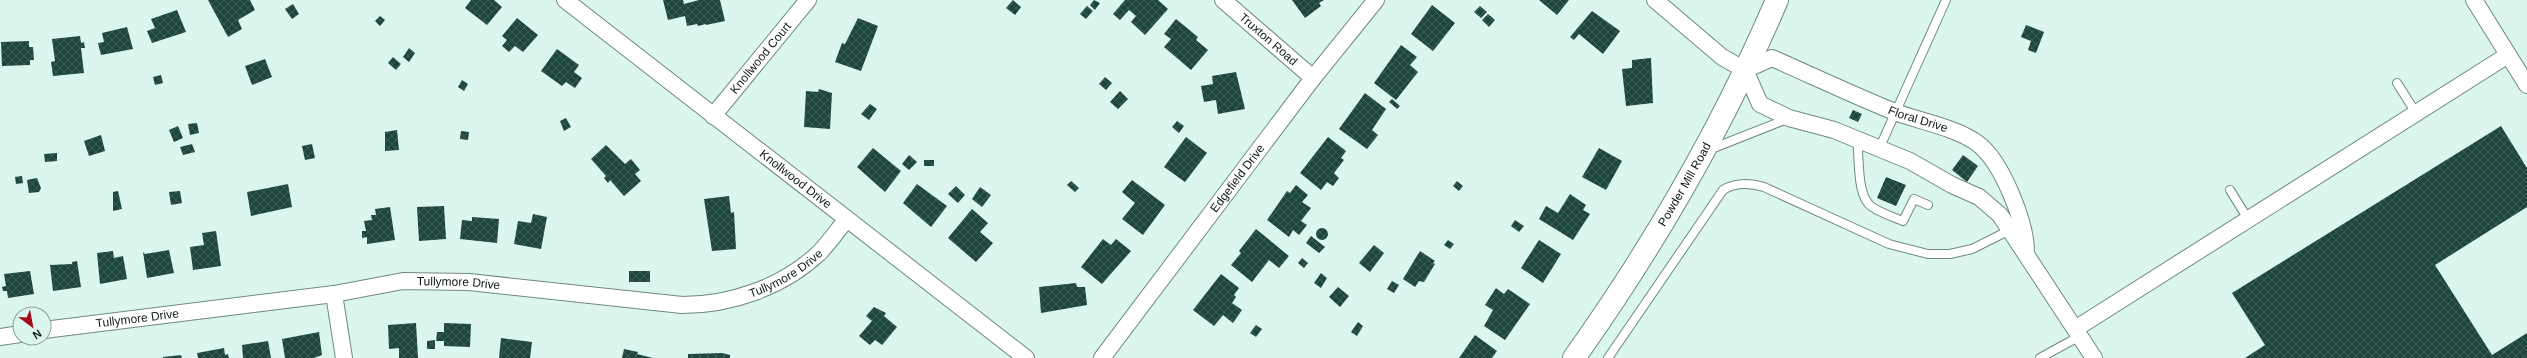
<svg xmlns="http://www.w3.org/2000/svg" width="2527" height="358" font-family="Arial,sans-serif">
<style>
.building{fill:url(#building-cross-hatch)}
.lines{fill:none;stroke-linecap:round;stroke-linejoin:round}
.service-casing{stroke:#708982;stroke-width:10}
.minor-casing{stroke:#708982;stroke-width:18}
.secondary-casing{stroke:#708982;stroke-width:24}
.service{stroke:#fff;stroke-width:8}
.minor{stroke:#fff;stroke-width:16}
.secondary{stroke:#fff;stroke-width:22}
.labels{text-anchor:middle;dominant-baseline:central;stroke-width:4;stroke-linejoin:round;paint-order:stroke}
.street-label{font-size:12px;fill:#111b18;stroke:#dbf6ee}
</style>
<defs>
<pattern id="building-cross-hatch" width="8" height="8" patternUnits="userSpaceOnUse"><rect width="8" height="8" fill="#1d463c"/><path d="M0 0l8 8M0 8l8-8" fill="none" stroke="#3c5d55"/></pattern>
</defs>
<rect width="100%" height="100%" fill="#dbf6ee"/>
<path class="building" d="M208 0H250L255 10 238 20 242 29 228 37Z
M471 0H494L502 7 487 25 465 8Z
M663 0H683L684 4 699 0H720L725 21 706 25V24L698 26 697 24 687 26 685 16 668 20Z
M1013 0 1021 7 1015 15 1006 8Z
M1094 0 1100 3 1095 10 1090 5Z
M1125 0H1158L1168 9 1145 35 1131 22 1136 16 1129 10 1120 20 1113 14Z
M1292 0H1324L1319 3 1321 6 1305 18Z
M1539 0H1569L1557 15Z
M293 4 299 14 292 19 285 9Z
M1432 5 1455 23 1433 51 1411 34Z
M1087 6 1093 11 1086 19 1080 14Z
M1480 6 1487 12 1481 18 1474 12Z
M177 10 186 32 152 43 147 31 155 28 151 19Z
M1592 11 1620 31 1603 54 1579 34 1574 40 1570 37Z
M1488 14 1495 20 1489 27 1482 20Z
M380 16 385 20 380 26 375 21Z
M517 18 538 35 523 52 515 46 509 52 502 46 507 40 502 36Z
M858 18 878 26 861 71 835 62 842 43 845 44Z
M1176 19 1198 37 1196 40 1208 50 1191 70 1164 47 1171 39 1164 34Z
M2026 25 2044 32 2036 53 2028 50 2031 41 2021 37Z
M127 27 133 49 101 55 98 43 104 42 102 33Z
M80 36 81 43 84 42 85 48H81L84 73 53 76 51 62 55 61 52 39Z
M29 41V47H33L34 60H30V65L2 66 1 42Z
M1401 45 1417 57 1410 65 1418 72 1396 100 1374 83Z
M409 48 415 53 409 62 403 57Z
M557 49 579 65 574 72 582 78 575 88 566 82 562 86 541 71Z
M393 57 401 64 396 70 388 63Z
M1651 58 1653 103 1626 106 1622 69 1632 68V60Z
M265 59 272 77 252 85 245 66Z
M1236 72 1245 109 1218 114 1216 100 1204 102 1201 86 1213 84 1212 76Z
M161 75 163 83 155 85 153 77Z
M1105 77 1112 83 1106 90 1099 84Z
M462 80 468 84 464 91 458 87Z
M819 89 832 93 830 129 804 127 806 91 818 92Z
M1120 91 1128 99 1118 109 1110 102Z
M1365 93 1386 109 1372 130 1378 135 1367 149 1339 129Z
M1392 99 1400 106 1397 109 1389 102Z
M870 104 877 109 869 120 861 114Z
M1853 110 1862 114 1858 122 1849 118Z
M566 118 571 127 564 131 560 121Z
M1177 121 1184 126 1179 133 1172 127Z
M197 123 199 133 190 135 188 124Z
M178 126 183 138 174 142 169 130Z
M2501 126 2527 168V207L2435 265 2492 355 2527 333V358H2245L2265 345 2232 293Z
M397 130 399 150 385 151V132Z
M461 131 469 132 468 140 460 139Z
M101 135 105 151 89 156 84 141Z
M1186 137 1207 153 1185 182 1164 167Z
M1328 137 1346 151 1341 158 1344 160 1334 173 1339 178 1333 186 1327 182 1321 190 1300 173Z
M192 144 195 152 183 155 180 147Z
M312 144 315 158 305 160 302 146Z
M606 145 625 164 631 159 640 170 635 174 641 181 624 196 610 180 608 183 604 178 606 176 591 159Z
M873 148 901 171 885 192 857 167Z
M1599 148 1622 161 1606 190 1582 177Z
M57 153V161L45 162 44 154Z
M909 155 917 162 909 170 902 164Z
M1963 155 1978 166 1967 182 1952 170Z
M924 160H934V166H924Z
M22 176 23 183 16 184 15 177Z
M1886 177 1906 185 1896 206 1877 198Z
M37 178 41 188 39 192 29 193 27 180Z
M1132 180 1165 205 1143 235 1122 219 1135 203 1122 192Z
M1071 181 1079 188 1075 192 1067 185Z
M1457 181 1463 186 1459 191 1453 186Z
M288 184 292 207 251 216 247 192Z
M917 184 947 206 931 227 903 203Z
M1296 185 1308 195 1302 202 1311 208 1301 221 1307 225 1299 235 1293 230 1289 237 1267 220 1287 191 1290 193Z
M956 186 965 195 958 203 948 194Z
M980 187 991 195 982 207 972 199Z
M118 191 122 209 113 211V192Z
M180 191 182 203 171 205 169 192Z
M1570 194 1586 205 1583 210 1590 214 1573 240 1539 219 1546 206 1558 213Z
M729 196 731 213 734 212 736 249 712 251 704 199Z
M444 206 446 239 419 241 417 207Z
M390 207 395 240 367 244V237L362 238V231H366L364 221 372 220 371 215H376L375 209Z
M972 209 988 223 980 232 993 243 976 262 948 238Z
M533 214 547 217 541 249 514 244 518 221 531 223Z
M472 217 499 219 497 243 460 239 462 220 472 221Z
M1515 220 1524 226 1519 232 1511 226Z
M1316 234a6 6 0 1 1 12 0a6 6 0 1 1-12 0Z
M1256 229 1289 256 1279 268 1269 260 1252 282 1231 265 1241 253 1239 251Z
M216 231 221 266 193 270 190 247 204 245 202 233Z
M1311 236 1325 247 1319 253 1306 243Z
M1103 239 1111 245 1116 239 1131 251 1102 284 1081 267Z
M1448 240 1454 244 1450 249 1444 245Z
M1539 240 1561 254 1543 283 1521 268Z
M1374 245 1384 253 1370 272 1359 263Z
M169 250 174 273 147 278 143 252 145 254Z
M113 251 114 258 123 256 127 279 100 284 97 253Z
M1420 251 1435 261 1433 263 1435 264 1424 282 1419 281 1415 287 1403 279Z
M1302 258 1308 263 1304 268 1298 263Z
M77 261 81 287 53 291 50 265 72 264V262Z
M30 271 34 294 8 298 7 291H3L2 287 6 286 4 274Z
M629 271H650V282H629Z
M1321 273 1327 278 1321 288 1314 283Z
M1221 274 1239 288 1234 295 1236 297 1232 303 1242 310 1233 323 1223 315 1214 326 1193 310Z
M1392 281 1399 285 1394 293 1387 289Z
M1076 283 1077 287H1085L1087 305 1041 313 1039 287Z
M1338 287 1349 296 1340 307 1329 297Z
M1496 288 1504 294 1508 289 1530 304 1505 340 1484 326 1493 310 1485 305Z
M874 307 886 313 884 316 897 327 882 345 875 340 870 345 859 336 872 321 866 316Z
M1358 322 1363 326 1357 336 1351 332Z
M416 323 418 358H399V348L389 349 388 325Z
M444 323 471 324 470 347 444 346V341H436L437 332H444Z
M1256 325 1262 329 1256 337 1250 333Z
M319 332 322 355 314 358H285L282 339Z
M1475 335 1497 351 1492 358H1459Z
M501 338 532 342 530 358H499Z
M435 340V349H427V341Z
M268 341 271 358H243L242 345Z
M224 348 225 355 228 354 229 358H198L197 353Z
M624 349 638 352 637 354 653 358H622Z
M722 353 730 355V358H688V354Z
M181 355 182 358H163V357Z"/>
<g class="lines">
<defs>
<path id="service" d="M2397 83 2416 113
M1857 141C1860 158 1856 196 1872 207 1881 213 1893 217 1903 221L1914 199 1928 205
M1711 149 1787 119
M1879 149 1946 0
M2230 190 2248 219
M1608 358 1723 190C1736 182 1750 183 1764 187L1889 244 1928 254H1950L1972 249 2010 230
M2040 358 2080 336"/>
<g id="minor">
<path id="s1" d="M565 0 1026 358"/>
<path id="s2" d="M1223 0 1313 78"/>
<path d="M1655 0 1722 57 1745 70 1760 104 1789 118 1834 130 1910 161 1952 185 1979 197 2000 215 2094 358"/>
<path d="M2474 0 2527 85"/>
<path id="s3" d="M1745 70 1772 58C1813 76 1853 95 1895 112 1919 121 1957 128 1977 143 2002 161 2026 223 2026 252"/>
<path id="s4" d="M713 116 808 0"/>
<path d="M334 294 344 358"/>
<path d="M2075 329 2508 55"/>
<path id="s5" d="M44 330 334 294 403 281 469 282 682 305C731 305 783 287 819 253 829 243 837 231 846 220"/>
<path d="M0 337 20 334"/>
<path id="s6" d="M1102 358 1313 78 1376 0"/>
</g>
<g id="secondary">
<path id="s7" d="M1574 358C1653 247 1723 126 1777 0"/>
</g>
</defs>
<use href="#service" class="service-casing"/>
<use href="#minor" class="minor-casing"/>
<use href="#secondary" class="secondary-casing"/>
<use href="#service" class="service"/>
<use href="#minor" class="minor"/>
<use href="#secondary" class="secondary"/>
</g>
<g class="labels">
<g class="street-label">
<text stroke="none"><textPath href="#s2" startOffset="60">Truxton Road</textPath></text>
<text stroke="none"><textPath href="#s4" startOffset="75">Knollwood Court</textPath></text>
<text stroke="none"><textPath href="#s3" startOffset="188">Floral Drive</textPath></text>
<text stroke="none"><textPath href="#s6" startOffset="225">Edgefield Drive</textPath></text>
<text stroke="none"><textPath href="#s1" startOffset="292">Knollwood Drive</textPath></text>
<text stroke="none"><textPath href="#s7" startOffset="206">Powder Mill Road</textPath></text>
<text stroke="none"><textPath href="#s5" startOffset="753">Tullymore Drive</textPath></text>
<text stroke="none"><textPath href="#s5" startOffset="418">Tullymore Drive</textPath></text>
<text stroke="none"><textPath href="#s5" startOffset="94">Tullymore Drive</textPath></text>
</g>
</g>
<g transform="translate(32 326) rotate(148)"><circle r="19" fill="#dbf6ee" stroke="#8a9e98"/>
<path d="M0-3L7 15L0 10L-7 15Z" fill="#a40a1c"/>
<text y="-6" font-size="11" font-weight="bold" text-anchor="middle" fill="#111b18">N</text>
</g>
</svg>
